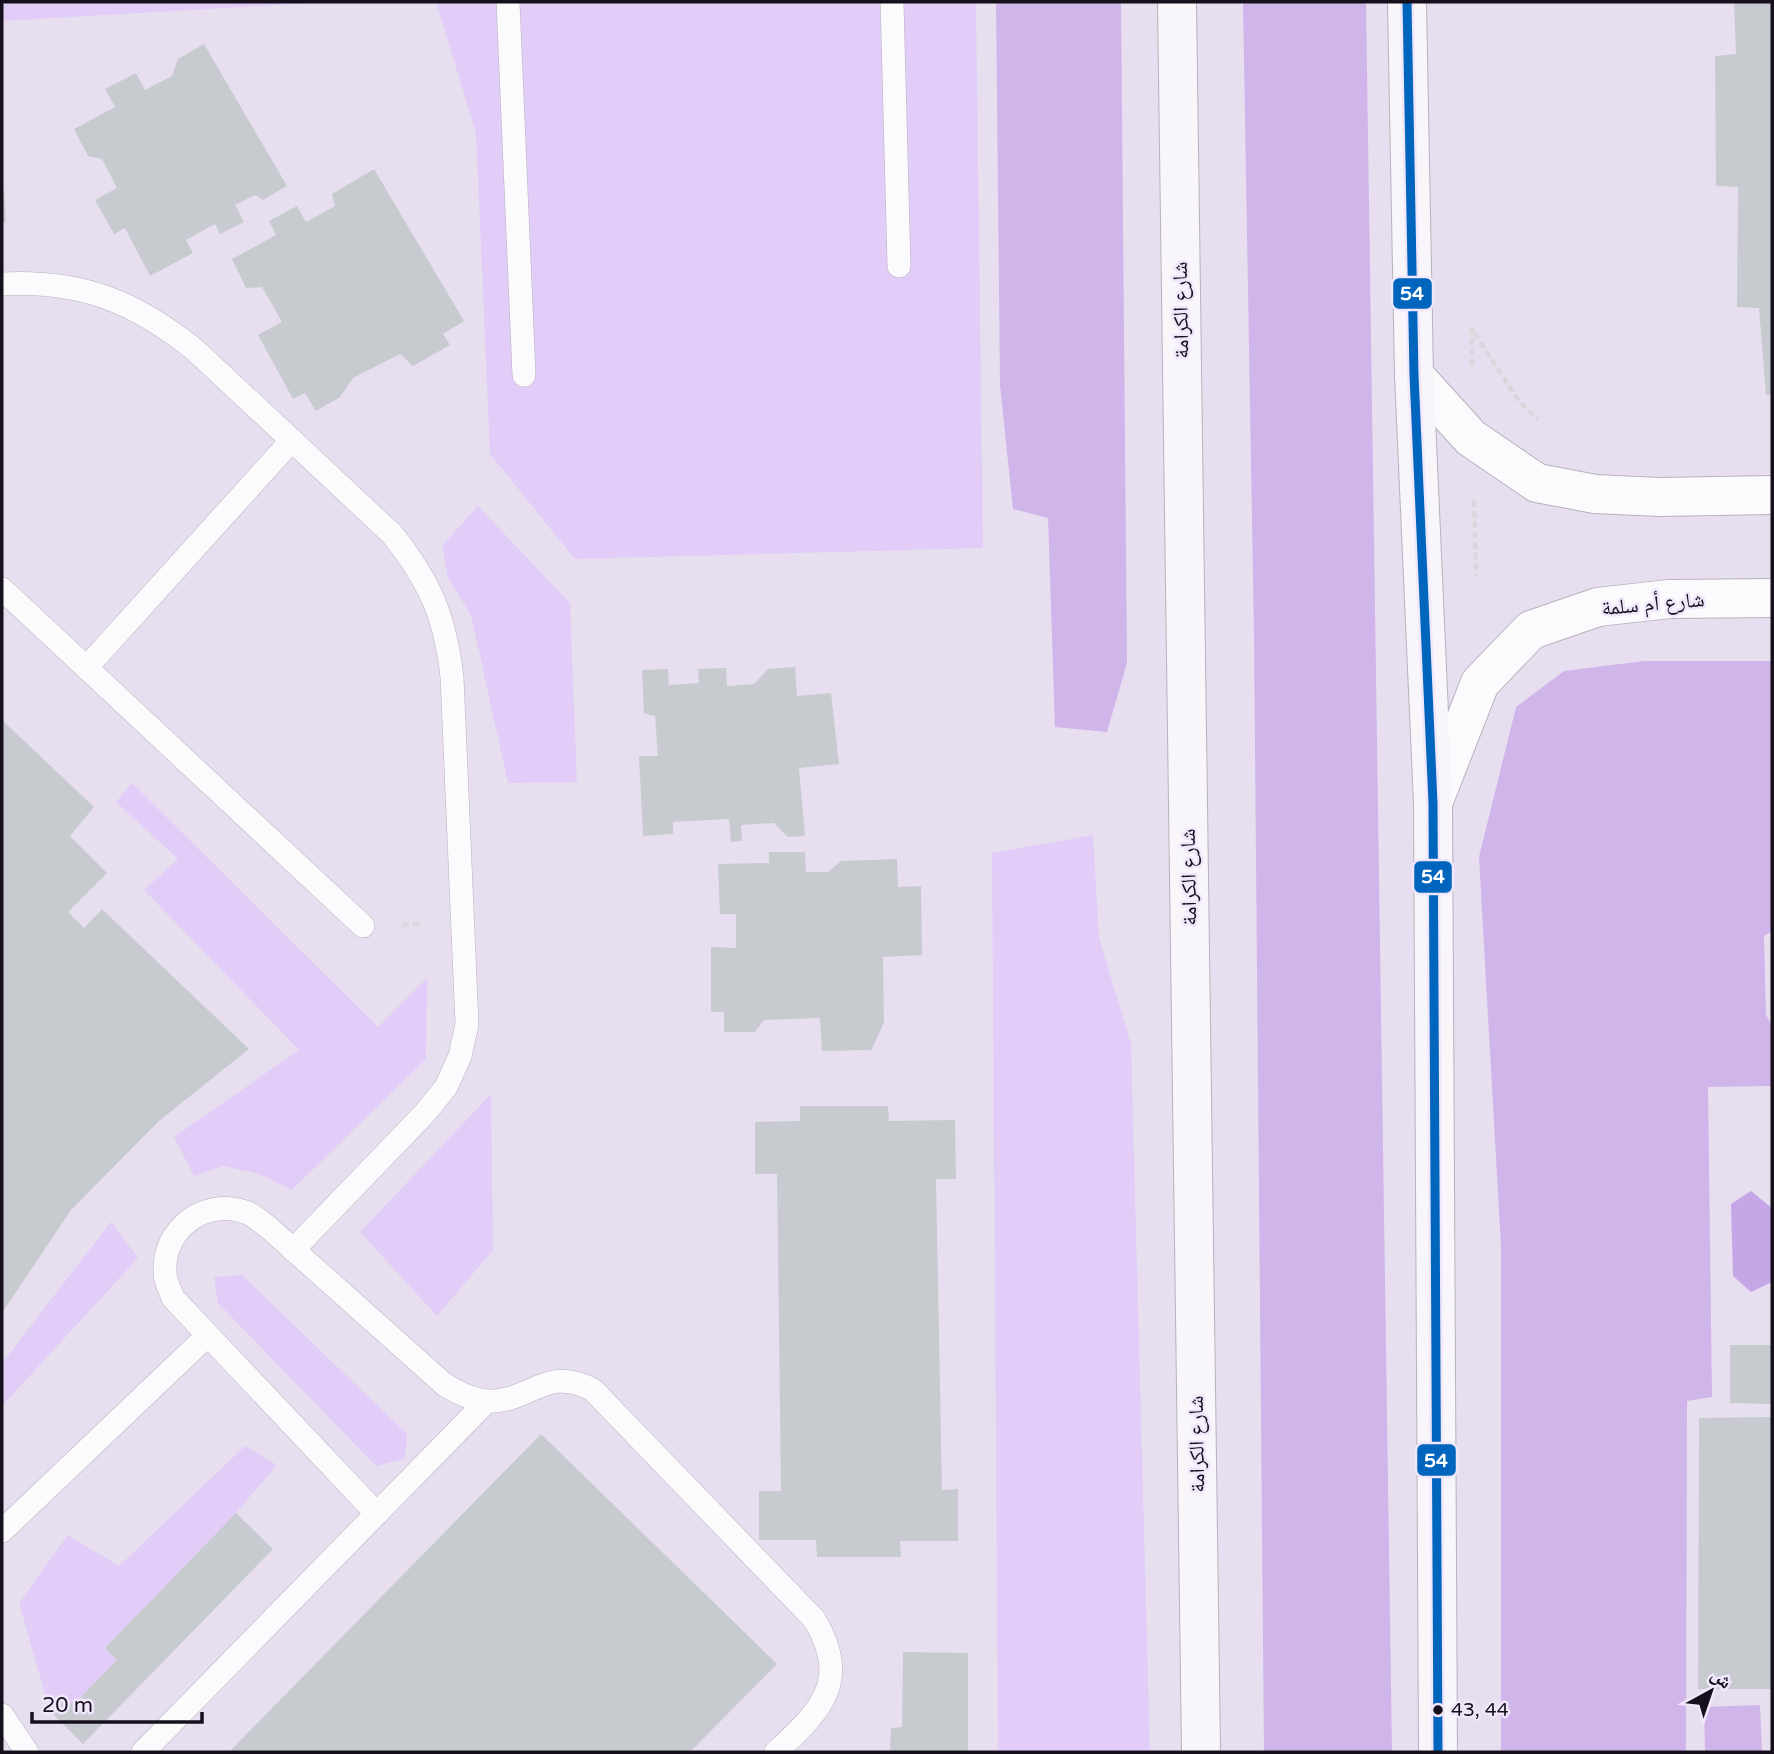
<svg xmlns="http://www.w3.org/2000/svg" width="1774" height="1754" font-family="'Varela Round','Noto Naskh Arabic',sans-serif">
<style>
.green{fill:#e1cdf7}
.forest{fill:#cfb5ea}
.water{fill:#c5a6e6}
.building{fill:#c7cbd0}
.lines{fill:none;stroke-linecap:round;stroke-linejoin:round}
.lane-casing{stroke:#b8b1be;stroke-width:24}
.street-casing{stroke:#b8b1be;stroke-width:40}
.secondary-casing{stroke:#b8b1be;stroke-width:40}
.path{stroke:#d9d6dc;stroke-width:4.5;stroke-dasharray:7 3.5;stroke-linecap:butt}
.lane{stroke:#fbfafd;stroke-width:23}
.street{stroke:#fbfafd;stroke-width:38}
.secondary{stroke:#f8f6fa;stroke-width:38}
.bus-1-casing{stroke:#f0e7fc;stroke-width:14}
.bus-1{stroke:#0065bd;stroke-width:9}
.bus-dot{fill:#16101c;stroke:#f0e7fc;stroke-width:2.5}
.labels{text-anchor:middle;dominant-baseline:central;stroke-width:5;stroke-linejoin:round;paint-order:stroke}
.bus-label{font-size:19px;fill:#16101c;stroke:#f0e7fc;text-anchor:start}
.street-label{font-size:21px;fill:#16101c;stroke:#f0e7fc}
.line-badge{stroke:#f0e7fc;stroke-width:2.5}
.badge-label{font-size:19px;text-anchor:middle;font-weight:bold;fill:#fff}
</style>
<rect width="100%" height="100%" fill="#e7dff0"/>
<path class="green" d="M2 2H327L2 21Z
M436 2H976L983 548 575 559 490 454 476 133Z
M478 506 570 603 577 782 508 783 471 615 448 578 442 546Z
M132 783 378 1027 427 978 426 1059 292 1190 259 1174 223 1166 194 1176 174 1137 299 1050 144 890 178 859 116 802Z
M1093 835 1099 938 1131 1044 1150 1752H998L992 853Z
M491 1094 493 1250 437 1316 360 1232Z
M111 1222 138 1258 2 1406V1363Z
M242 1275 407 1434 405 1459 376 1466 218 1303 214 1277Z
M245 1446 277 1465 236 1513 105 1648 117 1660 73 1705 64 1697 50 1711 19 1603 68 1535 119 1566Z"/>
<path class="forest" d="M996 2H1121L1127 663 1107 732 1055 727 1048 518 1013 509 1000 385Z
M1243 2H1366L1392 1752H1264L1254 636Z
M1644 661H1772V931L1764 936 1766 1015 1772 1025V1086L1708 1087 1712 1397 1687 1401 1686 1752H1501V1246L1479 857 1516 707 1564 671Z
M1760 1705 1762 1752H1705L1704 1707Z"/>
<path class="water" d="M1751 1191 1772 1208V1282L1751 1292 1733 1276 1731 1204Z"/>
<path class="building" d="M1734 2H1772V395H1766L1759 308 1737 307 1738 187 1716 186 1715 56 1736 54Z
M204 44 287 186 263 200 255 195 235 205 244 222 220 234 215 224 186 240 193 253 150 276 125 228 114 234 95 200 117 188 102 159 88 156 74 129 115 107 105 89 136 73 145 90 172 76 178 59Z
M374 169 464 321 443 334 450 345 413 366 400 354 353 378 340 397 316 411 305 393 293 399 258 335 282 322 262 287 246 288 232 259 276 235 269 221 297 206 306 222 335 206 332 194Z
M2 191H4L6 222H2Z
M795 667 797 696 831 693 839 764 799 768 805 836 788 837 774 823 741 825 742 841 731 842 729 819 673 822V834L643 836 639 756H658L655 716 644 713 642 670 668 669 669 685 699 683 698 669 726 668 727 686 754 684 768 669Z
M2 720 94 807 70 836 107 873 68 912 84 928 102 909 249 1049 159 1121 71 1210 2 1313Z
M769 852H805L806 872H828L841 861 897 859 898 887 921 886 922 955 883 957 884 1023 871 1050 822 1051 820 1018 764 1020 755 1032H724V1012H711V947L736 948V914H720L718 864 769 863Z
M800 1106H888L889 1121 955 1120 956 1179H936L942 1490 958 1489V1541H900L901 1557H817L816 1540H759V1491H781L777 1174H755V1122L800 1121Z
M1730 1345H1772V1404L1730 1403Z
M1772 1417V1689H1698L1699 1418Z
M541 1434 777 1664 690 1752H229Z
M236 1513 273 1549 83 1744 50 1711 64 1697 73 1705 117 1660 105 1648Z
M903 1652 968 1653V1752H890L891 1728 902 1727Z"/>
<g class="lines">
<defs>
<path id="lane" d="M508 2 524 375
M892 2 899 266
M2 284C81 280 134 301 195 350L392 534C430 582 445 616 452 677L467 1024 460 1056 446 1087 425 1113 293 1250
M2 589 363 926
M87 667 292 440
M377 1514 173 1298C170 1290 165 1281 165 1272 163 1229 204 1198 245 1212 253 1214 261 1222 268 1227L445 1385C458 1392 471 1400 486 1401 529 1404 546 1364 593 1390L814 1619C851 1680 822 1710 776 1752
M2 1531 208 1335
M2 1715 27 1752
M143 1752 487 1401"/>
<path id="street" d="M1414 375 1471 438 1537 483 1595 494 1660 497 1772 495
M1433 803 1480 683 1531 630 1598 607 1669 599 1772 598"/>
<path id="secondary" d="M1177 2 1201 1752
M1407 2 1414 375 1433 803 1438 1752"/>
</defs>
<use href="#lane" class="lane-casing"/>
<use href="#street" class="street-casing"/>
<use href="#secondary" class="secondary-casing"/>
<path class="path" d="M1472 366V329L1518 400 1538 420
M1474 500 1476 576
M402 925 421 924"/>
<use href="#lane" class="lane"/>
<use href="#street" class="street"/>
<use href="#secondary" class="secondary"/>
<defs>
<path id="bus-1" d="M1407 2 1414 375 1433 803 1438 1752"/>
</defs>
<use href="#bus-1" class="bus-1-casing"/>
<use href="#bus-1" class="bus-1"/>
</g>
<circle class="bus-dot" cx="1438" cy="1710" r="6"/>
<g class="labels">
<g class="bus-label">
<text x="1451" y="1710">43, 44</text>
</g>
<g class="street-label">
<text transform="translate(1181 310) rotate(-91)">شارع الكرامة</text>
<text transform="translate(1653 604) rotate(-5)">شارع أم سلمة</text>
<text transform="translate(1189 877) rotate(-91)">شارع الكرامة</text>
<text transform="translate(1197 1444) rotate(-91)">شارع الكرامة</text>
</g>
</g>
<g class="line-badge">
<rect x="1392" y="277" width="41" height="33" rx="7" fill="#0065bd"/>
<rect x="1413" y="860" width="40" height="34" rx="7" fill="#0065bd"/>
<rect x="1416" y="1443" width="41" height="34" rx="7" fill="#0065bd"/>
</g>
<g class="badge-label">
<text x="1412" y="300">54</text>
<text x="1433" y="883">54</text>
<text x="1436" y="1467">54</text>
</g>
<rect width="1774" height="1754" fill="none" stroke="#16101c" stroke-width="7"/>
<g transform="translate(1711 1691) rotate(40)" stroke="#f0e7fc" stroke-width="5" paint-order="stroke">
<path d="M0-5L12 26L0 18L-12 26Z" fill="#16101c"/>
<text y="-10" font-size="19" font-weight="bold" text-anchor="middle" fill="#16101c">ش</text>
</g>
<path d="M32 1712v10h170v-10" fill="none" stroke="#16101c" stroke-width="3.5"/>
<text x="42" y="1712" font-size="21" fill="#16101c" stroke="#f0e7fc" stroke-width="5" paint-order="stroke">20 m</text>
</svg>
